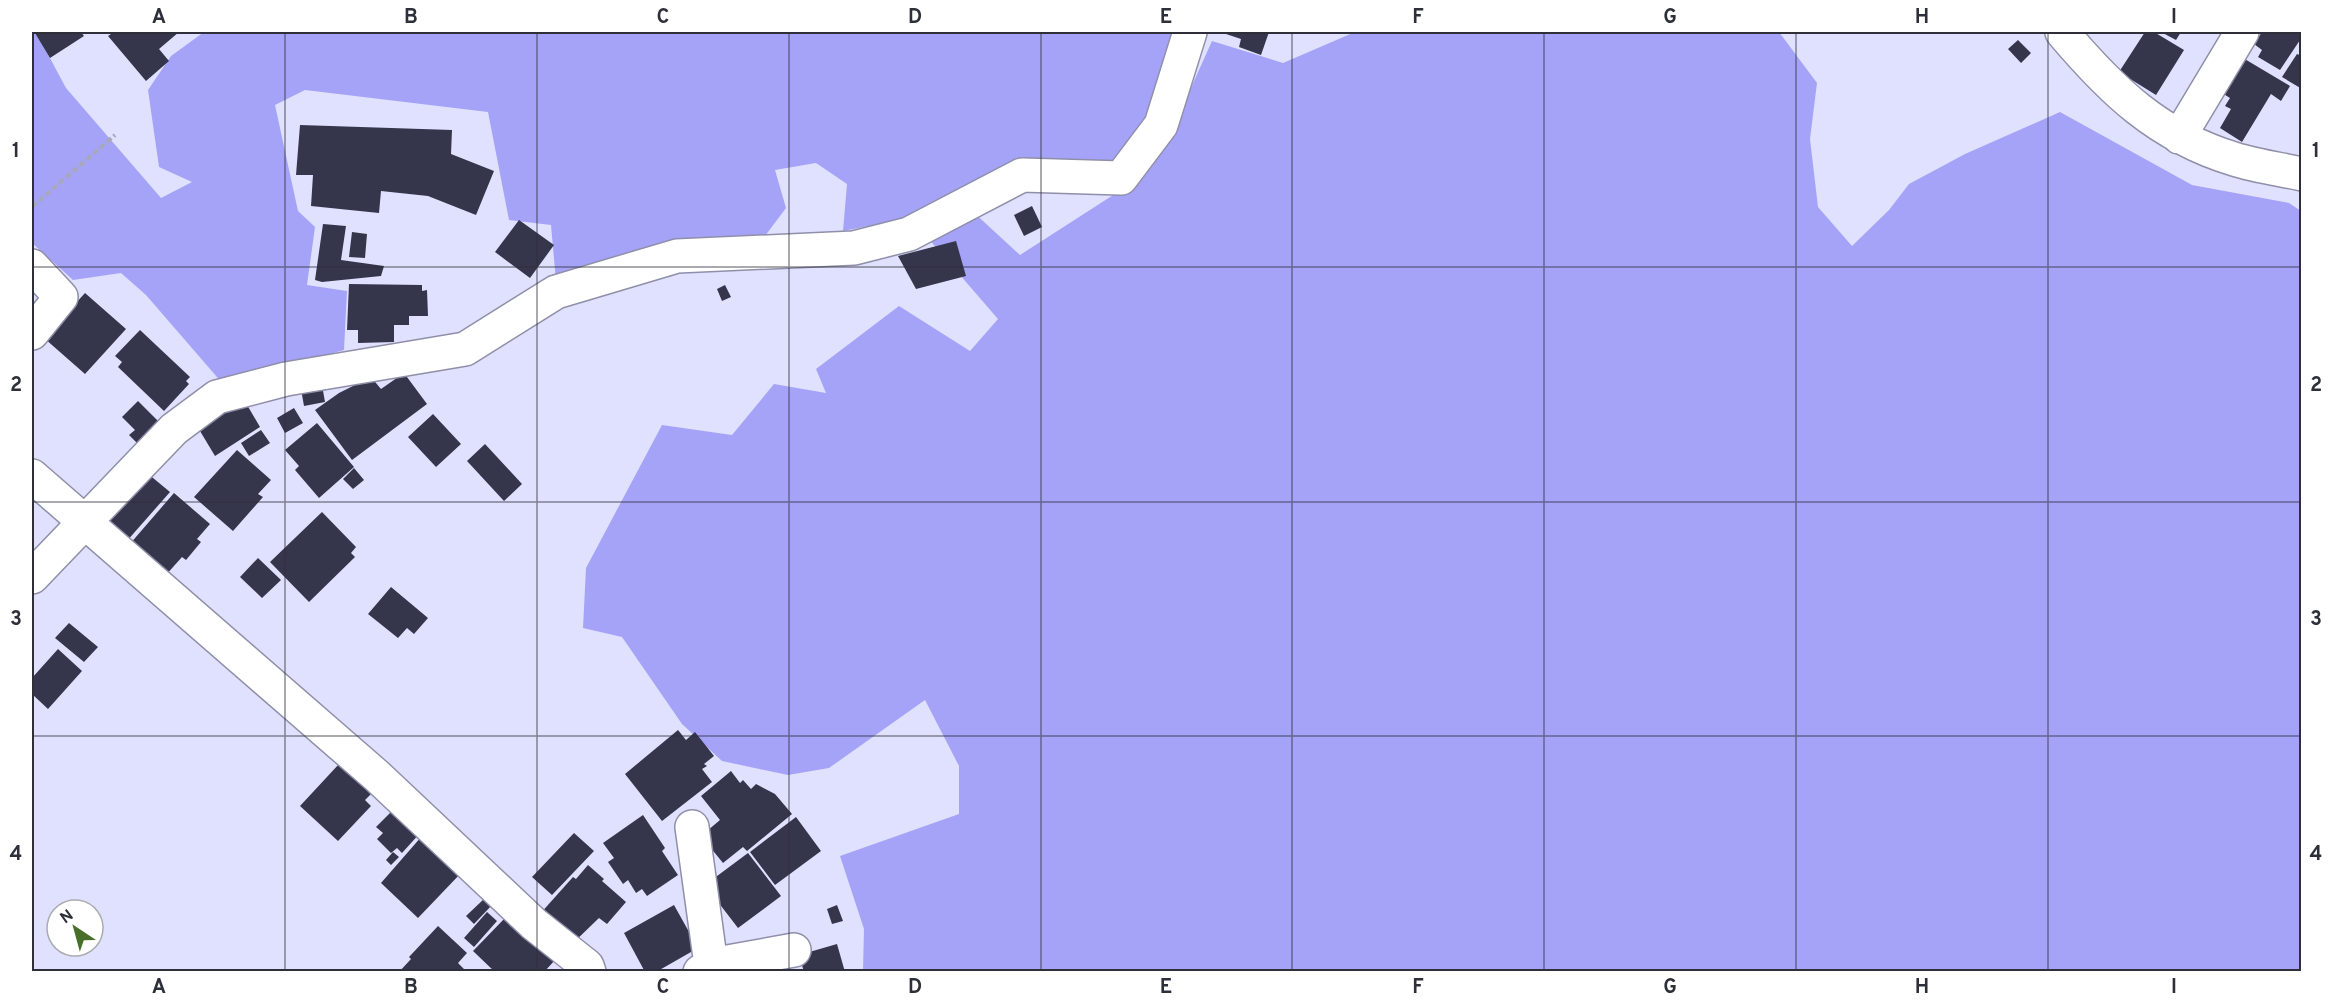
<svg xmlns="http://www.w3.org/2000/svg" width="2333" height="1003" font-family="Overpass,sans-serif">
<style>
.forest{fill:#a5a3f7}
.building{fill:#35364c}
.lines{fill:none;stroke-linecap:round;stroke-linejoin:round}
.minor-casing{stroke:#8f8faa;stroke-width:36}
.path{stroke:#a7a8bf;stroke-width:4;stroke-dasharray:6 3;stroke-linecap:butt}
.minor{stroke:#fff;stroke-width:33}
.grid{fill:none;stroke:#2f2f3a;stroke-width:1.5;stroke-opacity:0.55}
.neatline{fill:none;stroke:#2f2f3a;stroke-width:2}
.grid-label{font-size:20px;text-anchor:middle;font-weight:bold;fill:#2f2f3a}
</style>
<rect width="100%" height="100%" fill="#e0e1fe"/>
<path class="forest" d="M32 32H36L66 88 161 198 192 182 159 167 148 90 171 56 204 32H1184L1158 114 1120 169 915 217 843 231 847 184 816 163 775 170 786 208 765 236 556 281 551 225 509 220 488 112 305 90 275 105 298 211 315 227 307 285 347 291 344 350 223 384 146 295 121 273 73 280 32 243Z
M1355 32H1779L1817 83 1810 139 1818 207 1852 246 1889 210 1909 184 1965 154 2060 112 2192 185 2289 203 2301 211V971H863L864 929 840 856 959 814V766L925 700 829 768 788 775 722 761 682 724 622 637 583 628 586 568 662 425 732 435 774 384 826 393 816 369 899 306 970 351 998 319 927 237 970 209 1020 255 1121 190 1164 148 1212 41 1283 63Z"/>
<path class="building" d="M38 32H81L84 36 50 58 35 33Z
M114 32H179L159 49 169 61 146 81 108 36Z
M1227 32H1269L1261 55 1239 47 1241 39 1226 34Z
M2145 32H2154L2184 50 2156 95 2119 72Z
M2161 32H2181L2176 40Z
M2262 32H2302V37L2280 70 2258 57 2262 50 2254 44Z
M2018 40 2031 53 2021 63 2008 49Z
M2297 54 2302 56V89L2282 77Z
M2243 58 2290 86 2281 101 2271 94 2242 142 2220 128 2231 109 2225 106 2230 98 2222 93Z
M300 125 452 130 451 154 494 171 476 215 428 196 381 191 379 213 311 206 313 175H296Z
M1032 206 1042 227 1024 236 1014 215Z
M519 220 554 245 530 278 495 252Z
M323 224 346 226 341 260 384 266 381 276 322 282 315 280Z
M352 232 367 234 365 258 349 257Z
M956 241 966 276 916 289 898 256Z
M349 284 422 285V291L427 290 428 316H409V325H394V342L358 343V330H347Z
M725 285 731 297 722 301 717 289Z
M85 293 126 329 85 374 44 338Z
M140 330 190 377 186 381 189 384 164 411 118 367 122 362 115 356Z
M404 373 427 404 352 460 315 410 339 393 371 377 381 389Z
M322 385 325 402 304 406 301 389Z
M243 398 260 427 215 456 197 426Z
M138 401 158 421 137 443 129 435 135 430 122 417Z
M294 408 303 423 285 433 277 418Z
M433 414 461 444 436 467 408 437Z
M317 423 354 467 319 498 295 470 299 466 285 450Z
M261 430 270 443 249 456 241 443Z
M485 444 522 484 504 501 467 461Z
M237 450 271 480 258 494 263 497 233 531 194 497Z
M354 468 364 480 353 489 343 479Z
M147 473 170 492 126 542 105 523Z
M174 493 210 524 197 539 201 542 186 560 182 557 165 576 129 545Z
M322 512 356 547 351 553 355 557 309 602 270 562Z
M258 558 281 580 262 598 240 577Z
M391 587 428 618 414 634 407 628 398 638 368 614Z
M69 623 98 647 84 662 55 638Z
M58 649 82 671 48 709 32 694V678Z
M678 730 686 740 695 732 714 756 704 764 707 766 702 769 712 782 662 821 625 774Z
M339 764 371 794 365 800 371 806 338 841 300 806Z
M731 771 740 783 743 780 751 789 756 784 775 794 792 814 747 851 743 847 723 863 701 836 720 820 701 796Z
M395 808 421 832 402 853 397 848 391 853 377 839 383 833 376 827Z
M643 815 665 848 662 851 678 875 647 896 642 889 636 893 628 880 623 884 608 862 614 858 603 843Z
M796 817 821 851 775 885 750 852Z
M574 833 594 851 552 895 532 877Z
M422 836 462 872 418 918 381 883Z
M393 852 399 857 391 865 386 860Z
M748 853 781 896 738 928 705 885Z
M588 865 604 879 602 881 626 902 607 924 599 918 572 944 539 915 573 877 576 879Z
M485 898 492 905 474 924 466 916Z
M674 905 698 948 656 972H645L624 933Z
M837 905 843 921 832 924 827 909Z
M487 912 497 921 474 947 464 938Z
M505 918 556 959 544 972H495L473 951Z
M438 926 467 953 458 963 467 972H399L411 959 409 957Z
M837 944 845 972H804L799 955Z"/>
<g class="lines">
<defs>
<path id="minor" d="M2062 32C2111 90 2158 136 2234 159 2256 166 2279 169 2302 174
M2179 137 2242 32
M32 266 61 297 32 333
M32 476 377 776 534 924 587 966 589 972
M32 577 174 429 217 397 286 379 465 349 556 292 677 256 854 248 909 234 1022 175 1121 178 1161 125 1190 32
M692 827 711 965 700 972
M711 965 794 950"/>
</defs>
<use href="#minor" class="minor-casing"/>
<path class="path" d="M32 207 115 135"/>
<use href="#minor" class="minor"/>
</g>
<path class="grid" d="M285 32V972M537 32V972M789 32V972M1041 32V972M1292 32V972M1544 32V972M1796 32V972M2048 32V972M32 267H2302M32 502H2302M32 736H2302"/>
<rect width="2333" height="1003" fill="none" stroke="#ffffff" stroke-width="66"/>
<g transform="translate(75 928) rotate(324)"><circle r="28" fill="#ffffff" stroke="#acacb0" stroke-width="1.5"/>
<path d="M0-4.5L10 22L0 15L-10 22Z" fill="#476f2a"/>
<text y="-9" font-size="16" font-weight="bold" text-anchor="middle" fill="#2f2f3a">N</text>
</g>
<rect x="33" y="33" width="2267" height="937" class="neatline"/>
<g class="grid-label">
<text x="159" y="23">A</text>
<text x="411" y="23">B</text>
<text x="663" y="23">C</text>
<text x="915" y="23">D</text>
<text x="1166" y="23">E</text>
<text x="1418" y="23">F</text>
<text x="1670" y="23">G</text>
<text x="1922" y="23">H</text>
<text x="2174" y="23">I</text>
<text x="16" y="157">1</text>
<text x="2316" y="157">1</text>
<text x="16" y="391">2</text>
<text x="2316" y="391">2</text>
<text x="16" y="625">3</text>
<text x="2316" y="625">3</text>
<text x="16" y="860">4</text>
<text x="2316" y="860">4</text>
<text x="159" y="993">A</text>
<text x="411" y="993">B</text>
<text x="663" y="993">C</text>
<text x="915" y="993">D</text>
<text x="1166" y="993">E</text>
<text x="1418" y="993">F</text>
<text x="1670" y="993">G</text>
<text x="1922" y="993">H</text>
<text x="2174" y="993">I</text>
</g>
</svg>
